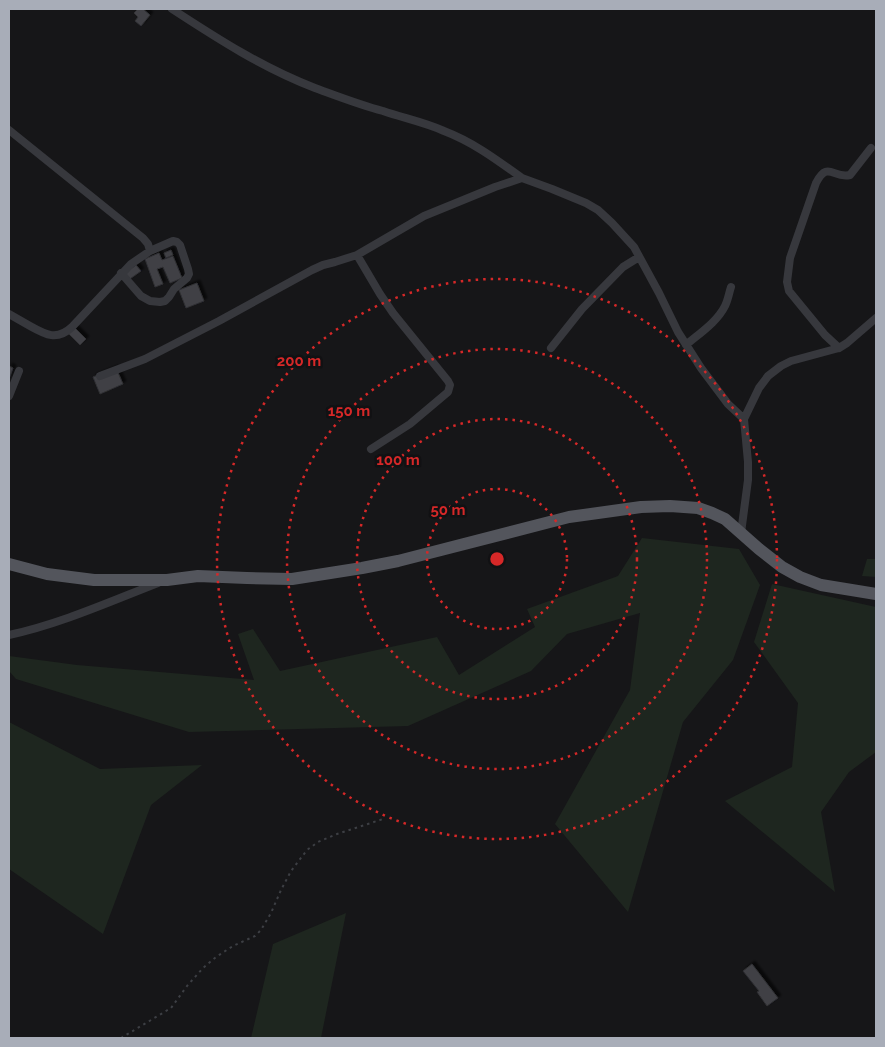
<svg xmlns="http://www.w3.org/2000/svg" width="885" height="1047" font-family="Raleway,sans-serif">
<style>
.green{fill:#1e261f}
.building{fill:#404145;stroke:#303034;filter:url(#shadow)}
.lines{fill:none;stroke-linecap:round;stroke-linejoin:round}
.path{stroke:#3d3f44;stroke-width:2;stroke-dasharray:2.5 4;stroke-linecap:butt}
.street{stroke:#37383d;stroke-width:8}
.primary{stroke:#53555c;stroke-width:12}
.ring{fill:none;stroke:#d62828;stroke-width:2.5;stroke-dasharray:2.5 5}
.centre{fill:#d62828;stroke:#111113;stroke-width:2.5}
.ring-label{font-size:15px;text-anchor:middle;font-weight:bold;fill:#d62828;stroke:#111113;stroke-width:5;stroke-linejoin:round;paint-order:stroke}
</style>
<defs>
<filter id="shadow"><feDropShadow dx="3" dy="-3" stdDeviation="1" flood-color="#0009"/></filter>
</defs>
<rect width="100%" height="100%" fill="#161618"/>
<path class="green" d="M642 538 739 549 760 585 733 660 683 722 628 912 555 824 630 690 640 613 567 634 531 671 408 726 189 732 16 679 9 671V656L77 665 254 680 238 634 253 629 280 671 437 637 459 675 535 627 527 609 618 576Z
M867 559H876V577L862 576Z
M772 584 876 607V752L849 772 821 812 835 892 725 801 792 767 798 703 754 642Z
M9 722 100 769 202 765 151 805 103 934 9 869Z
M346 913 321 1038H251L273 944Z"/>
<path class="building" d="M138 9H143L150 15 141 26 135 21 138 17 134 13Z
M171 250 173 255 166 258 164 253Z
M159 253 162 260 173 256 182 278 170 283 163 267 157 269 163 284 155 287 145 259Z
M136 265 141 271 127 281 123 275Z
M197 283 204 301 186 308 179 290Z
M74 327 86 339 80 345 68 333Z
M9 366 13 368 9 379Z
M116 368 123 384 100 394 93 377Z
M752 964 778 998 767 1006 757 992 759 991 743 971Z"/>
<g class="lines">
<path class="path" d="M121 1038 171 1008 187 986 203 968 216 957 233 946 255 936 261 930 271 913 281 890 291 871 307 850 318 842 337 834 383 819"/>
<path class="street" d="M172 9C218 39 263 68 315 88 337 96 360 105 383 111 403 118 424 122 444 131 473 142 497 160 522 178
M9 130 143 238 148 244 150 251
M357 255 380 294 393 313 448 381 450 385 448 392 410 424 371 449
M9 314C16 318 23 322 30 326 46 335 57 341 72 327L131 264 150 251 173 241 177 242 180 245 188 269 189 274 187 278 174 289 169 297 165 301 160 302 150 301 141 296 121 273
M686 345C700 333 717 322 725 306 728 300 729 293 731 287
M551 348 582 309 623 267 639 257
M839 348 825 335 789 291 787 282 790 258 816 183C828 160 833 179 850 175L871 148
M100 376 145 359 219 321 312 270 323 265 335 262 357 255 424 216 495 187 522 178 552 189 586 203 598 210 612 223 634 247 659 293 678 332 701 368 728 404 744 419
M9 396 19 371
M741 533 748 480V462L744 419 759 388 768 376 781 366 791 361 839 348 847 343 876 318
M9 635C60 624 109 602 158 583"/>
<path class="primary" d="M9 564 47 574 94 580H167L198 576 247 578 292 579 362 568 398 561 569 517 641 507 670 506 698 508 712 513 725 519 759 549 782 567 800 577 821 585 876 594"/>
</g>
<g class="ring">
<circle cx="497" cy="559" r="70"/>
<circle cx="497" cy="559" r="140"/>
<circle cx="497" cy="559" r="210"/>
<circle cx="497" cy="559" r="280"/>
</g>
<circle cx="497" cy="559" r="8" class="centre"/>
<g class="ring-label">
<text x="299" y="366">200 m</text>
<text x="349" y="416">150 m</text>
<text x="398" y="465">100 m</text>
<text x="448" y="515">50 m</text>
</g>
<rect width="885" height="1047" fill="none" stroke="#a8adb8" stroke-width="20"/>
</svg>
